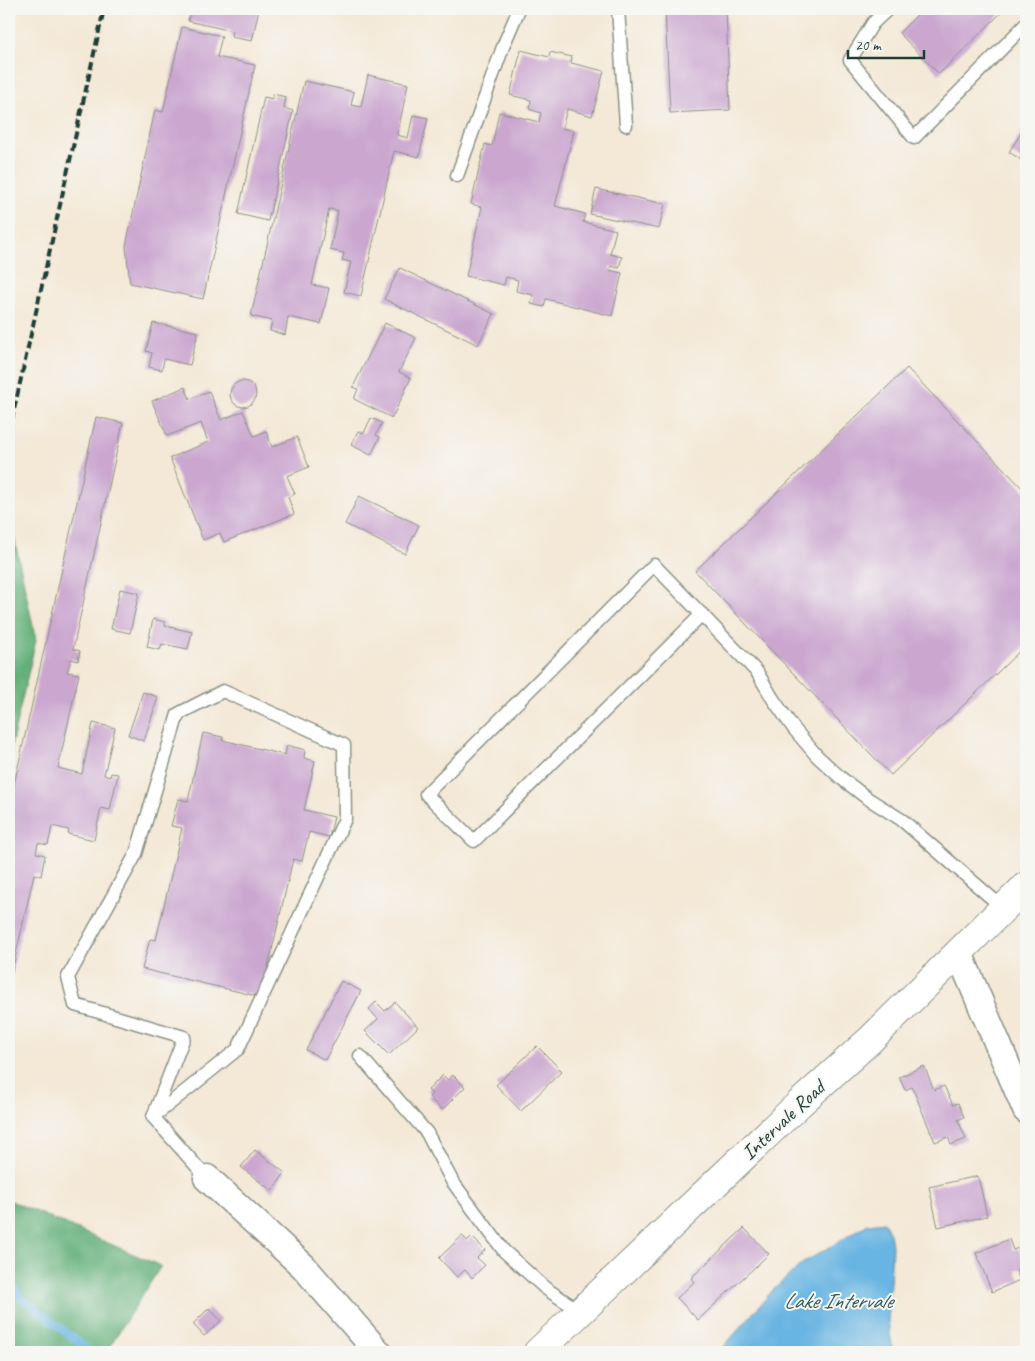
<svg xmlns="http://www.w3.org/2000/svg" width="1035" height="1361" font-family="Caveat,sans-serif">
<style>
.forest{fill:#64b07a;stroke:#427657}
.water{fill:#68b4e2;stroke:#44788b}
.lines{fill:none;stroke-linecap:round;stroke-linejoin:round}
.stream{stroke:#68b4e2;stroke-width:8}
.building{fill:#cba7d0}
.service-casing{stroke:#8a9285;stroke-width:15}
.minor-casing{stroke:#8a9285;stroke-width:29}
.tertiary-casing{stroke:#8a9285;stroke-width:30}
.service{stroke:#fff;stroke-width:12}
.minor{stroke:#fff;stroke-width:26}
.tertiary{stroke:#fff;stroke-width:28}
.rail{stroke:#1f3d34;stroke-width:4;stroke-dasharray:8 4;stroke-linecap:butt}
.labels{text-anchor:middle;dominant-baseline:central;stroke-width:4;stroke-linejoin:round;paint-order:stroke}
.street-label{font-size:21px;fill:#1f3d34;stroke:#f6f6f2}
.water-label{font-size:22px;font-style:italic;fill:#315b60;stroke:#f6f6f2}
</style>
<rect width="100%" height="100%" fill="#f6f6f2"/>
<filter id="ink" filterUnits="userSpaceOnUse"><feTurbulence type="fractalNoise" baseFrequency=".02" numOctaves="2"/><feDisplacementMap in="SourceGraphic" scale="10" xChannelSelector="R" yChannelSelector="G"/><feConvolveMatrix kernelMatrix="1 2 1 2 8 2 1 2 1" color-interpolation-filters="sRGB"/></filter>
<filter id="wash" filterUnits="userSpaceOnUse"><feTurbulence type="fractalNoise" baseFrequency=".0096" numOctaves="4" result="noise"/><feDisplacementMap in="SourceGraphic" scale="20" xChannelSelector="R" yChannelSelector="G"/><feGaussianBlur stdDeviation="1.12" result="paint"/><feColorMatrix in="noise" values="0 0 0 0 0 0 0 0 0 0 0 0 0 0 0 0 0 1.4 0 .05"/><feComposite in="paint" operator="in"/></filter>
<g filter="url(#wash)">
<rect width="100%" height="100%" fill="#f4e8d6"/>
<path class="forest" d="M9 513 36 640 9 755Z
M9 1200 161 1266 106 1352H9Z"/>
<path class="water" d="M884 1222 890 1233 892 1246 888 1321 893 1352H719L773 1290 803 1263 868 1224Z"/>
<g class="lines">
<path class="stream" d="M9 1278 19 1296 91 1352"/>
</g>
<g id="blocks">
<path class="building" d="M191 9H259L252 41 231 37 232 31 188 21Z
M665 9H726L730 110 670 113Z
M923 9H1005L939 74 899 33Z
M182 27 222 36 217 57 255 65 203 299 130 283 126 246 155 110 163 112Z
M521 50 549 57 550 52 572 57 571 63 604 71 592 116 567 109 562 128 574 131 555 206 585 214 583 222 616 230 610 254 622 257 619 268 611 266 609 270 622 273 612 316 546 299 544 307 531 304 533 295 516 291 518 280 506 277 504 285 466 276 482 207 471 204 485 144 492 146 499 112 539 122 541 113 529 109 531 100 510 95Z
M368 75 408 84 397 135 408 138 413 115 428 118 419 157 394 151 361 296 344 292 351 262 342 260 344 253 330 250 338 211 329 209 312 285 329 288 321 324 288 317 285 335 270 331 272 321 251 316 304 81 354 92 351 105 361 107Z
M273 94 286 97 284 108 293 111 268 221 238 214 264 97 273 99Z
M1026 125V163L1009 152Z
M596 189 665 204 659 229 590 214Z
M400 268 494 314 478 345 384 299Z
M153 323 198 332 190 365 164 359 162 370 149 367 152 353 146 351Z
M385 323 416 338 399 372 411 378 392 418 354 399 358 389 353 387Z
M907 368 1026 492V645L891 775 695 571Z
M230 394a13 13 0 1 1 26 0a13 13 0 1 1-26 0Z
M185 387 190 399 209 391 221 420 243 411 254 436 266 431 272 447 297 437 309 467 287 476 295 494 288 497 294 514 224 542 220 533 203 540 170 458 208 442 201 423 167 436 152 401Z
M96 417 123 423 73 649 80 651 78 661 71 659 67 672 79 674 58 768 82 774 93 723 115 728 104 775 110 777 111 773 118 774 110 810 101 808 94 840 68 834 69 830 52 826 48 845 38 843 36 853 45 855 41 876 34 874 9 985V807Z
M371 418 382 423 376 435 380 437 371 455 351 445 358 431 364 433Z
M359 496 419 525 405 554 345 524Z
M120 589 139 593 130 633 111 629Z
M153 619 165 622V626L192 632 188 649 162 644 160 650 147 647Z
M143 692 158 697 144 741 128 735Z
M203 733 223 737 222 740 285 755 287 745 305 750 304 758 315 761 304 810 334 817 329 837 309 832 302 861 293 859 261 997 142 969 150 939 156 940 182 828 171 826 178 799 188 801Z
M341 981 361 991 325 1060 306 1050Z
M376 1002 385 1011 395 1002 418 1027 389 1055 365 1031 378 1019 369 1009Z
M537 1046 562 1071 521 1111 496 1085Z
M924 1066 934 1090 944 1086 953 1105 958 1103 964 1117 958 1120 966 1139 951 1145 948 1137 935 1142 912 1087 905 1090 899 1077Z
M443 1075 448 1080 453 1075 465 1087 442 1110 429 1097 432 1094 428 1090Z
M255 1150 285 1173 272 1191 241 1167Z
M978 1176 987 1216 938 1227 929 1187Z
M744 1228 769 1254 698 1320 677 1298 694 1282 691 1278Z
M462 1236 468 1241 472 1237 485 1250 477 1258 485 1265 472 1278 465 1270 457 1277 439 1258Z
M1009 1239 1013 1250 1018 1248 1026 1267 1016 1271 1020 1280 992 1292 976 1253Z
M209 1308 221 1321 204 1336 193 1324Z"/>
</g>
</g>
<g filter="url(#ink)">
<use href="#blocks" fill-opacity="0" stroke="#8a9285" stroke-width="1"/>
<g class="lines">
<defs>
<path id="service" d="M618 9 626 125
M888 9 873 23 850 60 914 138 1026 24
M457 176 504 44 519 9
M702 614 474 841 426 794 654 565 757 672 773 699 794 729 817 756 841 778 867 798 902 820 1003 908
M360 1056 427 1133 452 1181 504 1251 545 1288 581 1312
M153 1117 238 1049 345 819 344 745 223 691 178 714 136 854 68 977 75 1005 184 1037 153 1117 207 1178"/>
<path id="minor" d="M959 953 1026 1110
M207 1178 303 1266 378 1352"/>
<path id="tertiary" d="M538 1352 799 1104 870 1040 1026 886"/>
</defs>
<use href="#service" class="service-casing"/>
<use href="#minor" class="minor-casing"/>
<use href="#tertiary" class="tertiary-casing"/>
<use href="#service" class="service"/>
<use href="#minor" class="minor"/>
<use href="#tertiary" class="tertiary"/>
<path class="rail" d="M9 432 104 9"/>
</g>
</g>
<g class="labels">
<g class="street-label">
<text transform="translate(783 1120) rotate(-43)">Intervale Road</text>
</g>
<g class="water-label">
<text x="838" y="1301">Lake Intervale</text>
</g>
</g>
<rect width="1035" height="1361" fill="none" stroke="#f6f6f2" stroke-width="30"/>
<path d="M848 50v8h76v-8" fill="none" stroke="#1f3d34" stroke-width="2.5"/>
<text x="855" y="50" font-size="15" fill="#1f3d34" stroke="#f6f6f2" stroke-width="4" paint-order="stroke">20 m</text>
</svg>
